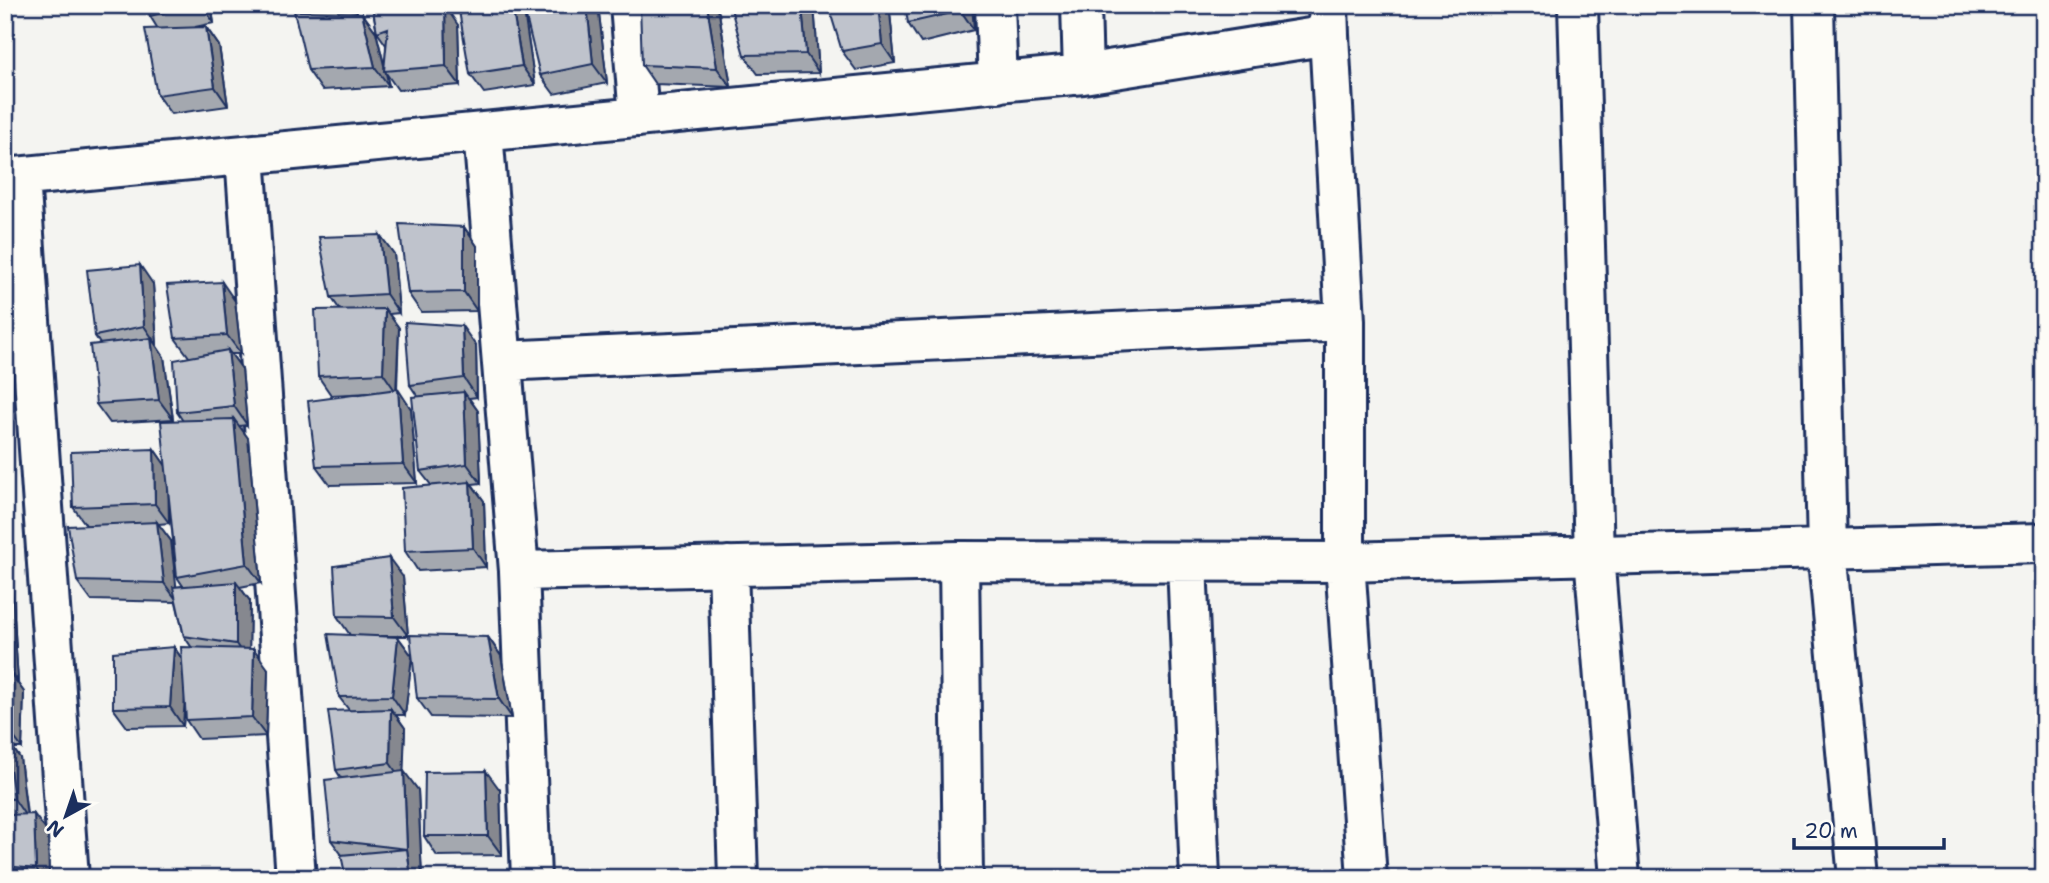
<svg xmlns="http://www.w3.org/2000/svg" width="2049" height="883" font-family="'Shantell Sans',sans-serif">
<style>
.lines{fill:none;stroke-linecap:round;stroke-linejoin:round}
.minor-casing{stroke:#1b2f5e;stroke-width:44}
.minor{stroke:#fdfcf7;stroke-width:38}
.wall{fill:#a4a8af;stroke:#1b2f5e;stroke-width:2;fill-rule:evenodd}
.shaded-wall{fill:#86888f;stroke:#1b2f5e;stroke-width:2}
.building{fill:#bfc3cc;stroke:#1b2f5e;stroke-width:2}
</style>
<rect width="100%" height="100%" fill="#f4f4f1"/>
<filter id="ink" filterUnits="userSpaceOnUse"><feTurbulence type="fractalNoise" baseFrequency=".0143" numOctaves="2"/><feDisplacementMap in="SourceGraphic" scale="14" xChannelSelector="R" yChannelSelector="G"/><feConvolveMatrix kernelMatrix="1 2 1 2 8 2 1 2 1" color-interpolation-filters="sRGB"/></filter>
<g filter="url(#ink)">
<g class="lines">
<defs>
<path id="minor" d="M630 5 639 117
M995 5 998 83
M1081 5 1083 74
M1578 5 1594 555 1620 878
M1814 5 1827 549 1858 878
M1329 35 1345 321V562L1367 878
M483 132 519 571 531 878
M245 155 296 878
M20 177 69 878
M5 178 1083 74 1329 35 1328 5
M502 361 1345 321
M959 561 963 878
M1187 562 1200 878
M728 566 738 878
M519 571 959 561 1345 562 2044 543"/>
</defs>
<use href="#minor" class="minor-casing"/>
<use href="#minor" class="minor"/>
</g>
<path class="wall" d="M147 5H211L214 23 195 27H206L219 46 228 106 171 114 157 95 158 29 150 16Z
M292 5H356L357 12 349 13H362L376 32 385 68 386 45 377 32 372 5 458 25 460 85 398 90 386 73 389 86 322 90 308 70 296 11Z
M523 5 535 85 484 93 470 74Z
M598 5 607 83 554 94 540 75Z
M814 5 819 73 758 74 744 55Z
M972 5 974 30 921 43 908 23Z
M719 13 731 87 655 84 642 65Z
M890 13 895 63 856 70 842 51Z
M464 227 477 246V311L421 312 408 293Z
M380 235 394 254 399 313 389 314 399 328 397 389 411 409 417 483 330 485 316 466 368 393 331 395 318 376 340 310 331 297Z
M153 284 157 345H156L164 357 173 419 110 423 96 404 100 344 95 336Z
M235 301 241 354H231L242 369 247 425 239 426 248 438 261 583 240 587 250 601 249 649 268 669 266 736 199 739 186 720 185 705 183 726 127 727 113 708 174 647 182 659 192 648 184 636 176 602 91 600 77 581 86 525 73 507 154 449 165 465 183 421 177 412 189 357 175 338ZM168 493 177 577 183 586 176 587 171 541 158 524 169 523Z
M476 346 477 397 469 398 478 411 481 483 472 484 484 501 486 567 418 571 405 551 431 485 420 471 418 397 410 385Z
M5 474 18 681H16L24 692 22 748H13L20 758 27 814 48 833 49 878H5Z
M403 577 408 636H380L398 637 412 656 405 715H396L405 728 403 771 418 790 422 878H346L342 855 331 840 341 778 336 770 349 710 339 697 350 635 337 616Z
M488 637 501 656 512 718 431 717 417 698Z
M500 790 502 855 437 856 424 836Z"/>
<path class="shaded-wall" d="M202 5H211L214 23Z
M512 5H523L535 85 522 66Z
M587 5H598L607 83 593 64Z
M707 5H713L719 13 731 87 717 68Z
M802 5H814L819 73 806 54Z
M878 5H884L890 13 895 63 882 44Z
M960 5H972L974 30 961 11Z
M445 6 458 25 460 85 446 66Z
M362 13 376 32 389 86 375 67Z
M206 27 219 46 228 106 215 87Z
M464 227 477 246V311L464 292Z
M380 235 394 254 399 313 386 294Z
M140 265 153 284 157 345 144 326Z
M222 282 235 301 241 354 227 335Z
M385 309 399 328 396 392 383 373Z
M462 326 476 346 477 397 464 378Z
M151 338 164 357 173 419 159 400Z
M228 350 242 369 247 425 234 406Z
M398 389 411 409 417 483 403 464Z
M464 392 478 411 481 483 467 464Z
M234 419 248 438 261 583 247 564Z
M154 449 168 469 169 523 155 504Z
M5 474 18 681 5 663Z
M470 482 484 501 486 567 473 548Z
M157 522 171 541 178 602 164 583Z
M389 558 403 577 408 636 394 617Z
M236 582 250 601 249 663 236 644Z
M398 637 412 656 405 715 392 696Z
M488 637 501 656 512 718 499 699Z
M174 647 187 667 183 726 170 707Z
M254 649 268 669 266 736 252 717Z
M10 673 24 692 22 748 8 729Z
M391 709 405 728 403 782 390 763Z
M6 739 20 758 27 818 14 799Z
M404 771 418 790 422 878H411L407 849Z
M486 771 500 790 502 855 488 836Z
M34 814 48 833 49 878H42L36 869Z"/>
<path class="building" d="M147 5H193L150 16Z
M372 5 445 6 446 66 384 71 388 28 377 32Z
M458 5H512L522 66 470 74Z
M523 5H587L593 64 540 75Z
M640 5H707L717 68 642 65Z
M730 5H802L806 54 744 55Z
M828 5H878L882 44 842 51Z
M905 5H960L961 11 908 23Z
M294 11 362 13 375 67 308 70Z
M206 27 215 87 157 95 145 29Z
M399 224 464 227V292L408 293Z
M380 235 386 294 331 297 319 237Z
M140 265 144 326 95 336 87 270Z
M222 282 227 335 175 338 167 285Z
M385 309 383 373 318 376 315 310Z
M405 322 462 326 464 378 410 385Z
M151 338 159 400 96 404 90 345Z
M228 350 234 406 177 412 174 360Z
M398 389 403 464 316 466 308 401Z
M464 392 467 464 420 471 412 397Z
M234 419 247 564 177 577 161 421Z
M154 449 155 504 73 507 71 452Z
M470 482 473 548 405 551 402 488Z
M157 522 164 583 77 581 68 526Z
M389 558 394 617 337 616 334 566Z
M236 582V644L184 636 173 587Z
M328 634 398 637 392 696 339 697Z
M410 635 488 637 499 699 417 698Z
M174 647 170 707 113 708V652Z
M181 647 254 649 252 717 186 720Z
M5 673H10L8 729H5Z
M391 709 390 763 336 770 328 711Z
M5 739H6L14 799 5 798Z
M404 771 407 849 411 878H346L341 855 407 849 331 840 325 780Z
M486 771 488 836H424L425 772Z
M34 814 36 869 5 866V815Z
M179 870 180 878H114V876Z"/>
</g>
<rect width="2049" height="883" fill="none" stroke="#fdfcf7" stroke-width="28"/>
<rect x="14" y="14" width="2021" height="855" fill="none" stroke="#1b2f5e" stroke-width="2.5" filter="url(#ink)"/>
<g transform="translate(66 816) rotate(220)" stroke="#fdfcf7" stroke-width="5" paint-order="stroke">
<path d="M0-5L12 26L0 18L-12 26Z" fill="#1b2f5e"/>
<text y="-10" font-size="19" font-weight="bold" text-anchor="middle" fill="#1b2f5e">N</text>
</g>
<path d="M1794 838v10h150v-10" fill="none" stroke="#1b2f5e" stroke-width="3.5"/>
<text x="1804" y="838" font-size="21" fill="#1b2f5e" stroke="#fdfcf7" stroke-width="5" paint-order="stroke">20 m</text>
</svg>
